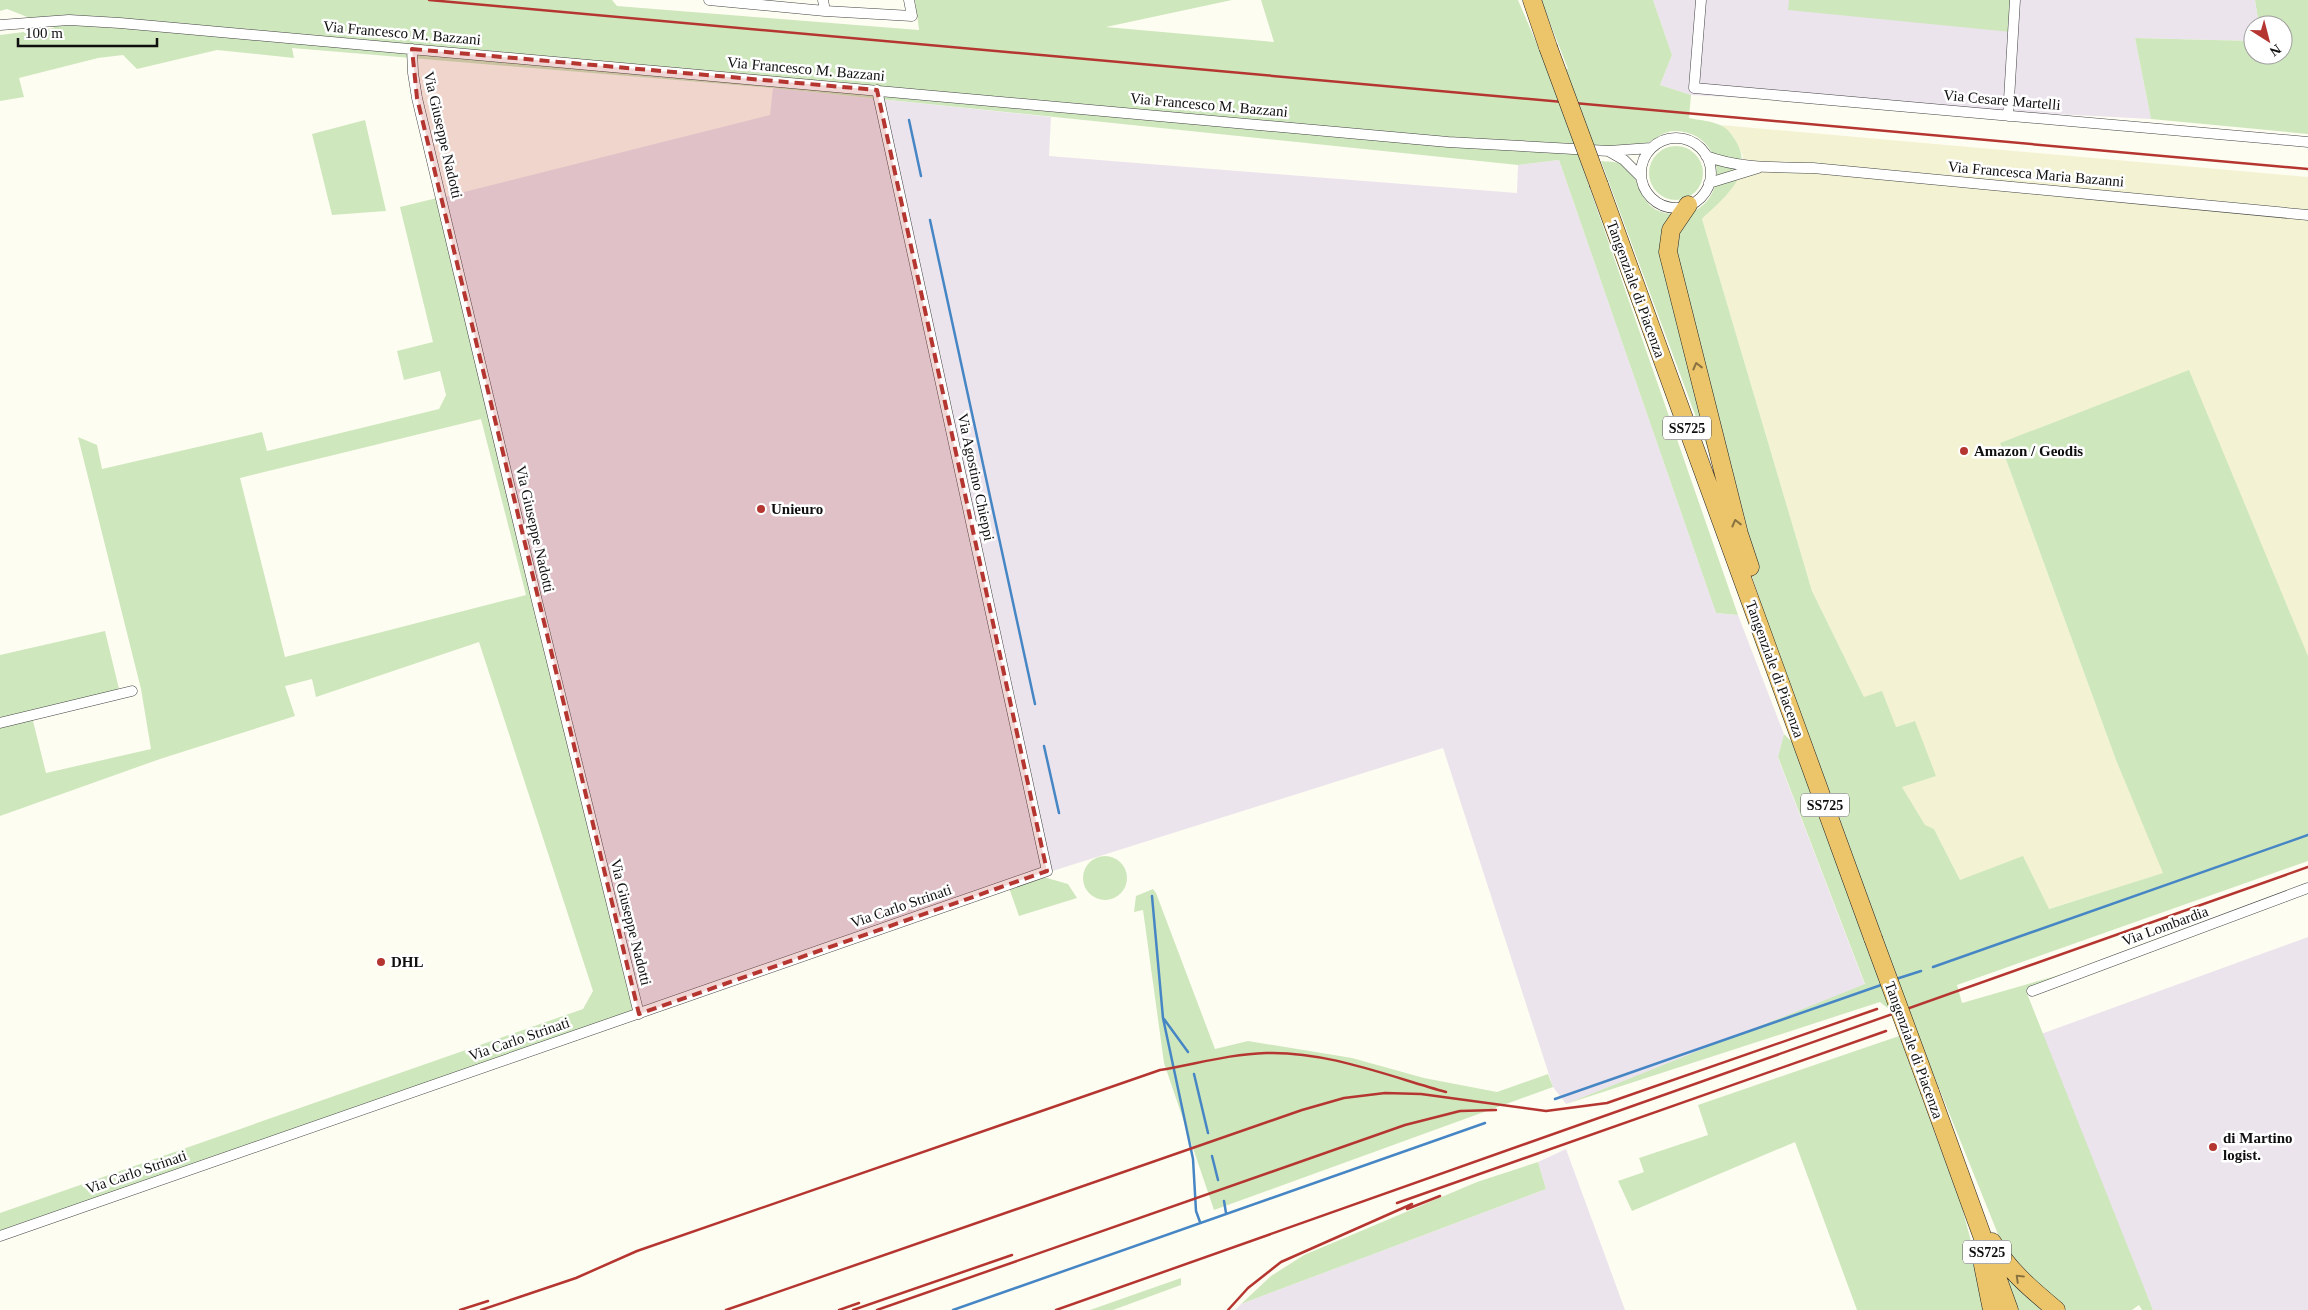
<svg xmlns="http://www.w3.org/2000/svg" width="2308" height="1310" font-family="Georgia,serif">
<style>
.industrial{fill:#ece4ed}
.farmland{fill:#f3f3d3}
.green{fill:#cfe7bd;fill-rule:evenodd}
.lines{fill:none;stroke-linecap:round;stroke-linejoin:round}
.stream{stroke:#4686c4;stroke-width:2.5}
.minor-casing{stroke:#424242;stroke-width:11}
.trunk-casing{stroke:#202020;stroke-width:19}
.minor{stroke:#fff;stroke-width:10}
.trunk{stroke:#ecc46a;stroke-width:18}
.rail{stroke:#b53630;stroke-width:2.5}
.trunk-bridge-casing{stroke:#202020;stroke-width:19;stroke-linecap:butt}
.trunk-bridge{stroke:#ecc46a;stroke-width:18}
.oneway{stroke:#897341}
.marked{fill:#b53630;fill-opacity:0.2;stroke:#b53630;stroke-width:4;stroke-dasharray:10 6;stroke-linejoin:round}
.poi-dot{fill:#b53630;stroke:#fff;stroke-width:2}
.labels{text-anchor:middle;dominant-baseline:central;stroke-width:5;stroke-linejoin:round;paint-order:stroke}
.shield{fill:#fff;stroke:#575757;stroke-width:1}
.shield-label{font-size:14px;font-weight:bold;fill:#0f0f0f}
.street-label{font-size:15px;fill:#0f0f0f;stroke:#fff}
.poi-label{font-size:15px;font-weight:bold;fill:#0f0f0f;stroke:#fff;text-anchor:start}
</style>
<rect width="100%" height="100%" fill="#fefdf2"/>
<path class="industrial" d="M1653 0H2255L2259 25H2253V41L2135 38 2151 119 1691 95 1660 85 1672 55Z
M773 88 1051 117 1049 156 1517 193 1518 165 1559 160 1716 613 1738 615 1784 734 1778 758 1865 985 1566 1104 1553 1087 1443 748 1008 885 639 1014 440 198 770 115Z
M2308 937V1310H2153L2041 1034Z
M1566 1149 1625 1310H1235L1241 1304 1546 1189 1538 1162Z"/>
<path class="farmland" d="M1721 125 2308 177V657L2189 371 2000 443 2116 760 2164 873 2048 909 1960 880 1934 829 1925 826 1902 787 1914 721 1896 727 1864 697 1812 591 1702 219 1730 191 1742 173 1743 156 1733 136Z"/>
<path class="green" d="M0 0H612L617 6 919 30 915 0H1232L1106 27 1274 42 1261 0H1518L1545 63 1568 69 1541 0H1653L1672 55 1660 85 1691 95 1689 118C1699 120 1711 121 1720 125 1728 128 1734 137 1738 145 1753 177 1723 198 1702 219L1812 591 1864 697 1882 691 1896 727 1915 721 1936 776 1902 787 1925 825 1934 829 1960 880 2023 856 2049 909 2163 873 2116 760 2000 443 2189 370 2308 656V861L1957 985 1962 1003 2115 959 2026 991 2153 1310H2142L2139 1305 2132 1310H2067L2006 1254 1916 1031 1880 1002 1566 1104 1865 984 1778 757 1784 734 1817 767 1716 471 1601 161C1607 162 1615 161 1620 164 1645 174 1634 211 1672 214 1728 219 1733 136 1678 131 1664 130 1658 138 1647 143 1626 152 1602 153 1580 160L1738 615 1716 613 1559 160 1518 165 773 88 292 48 294 58 217 50 137 69 123 55 98 58 19 78 24 97 0 101V35L55 28 7 9 0 11Z
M1789 0H2013L2011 32 1788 10Z
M2255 0H2308V134L2151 119 2135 38 2253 41V55H2283V25H2259Z
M365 120 386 211 332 215 312 134Z
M1649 173a27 27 0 1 1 54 0a27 27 0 1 1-54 0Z
M441 197 639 1014 0 1235V1213L583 1009 593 991 479 642 316 697 312 679 285 686 295 716 160 759 0 816V655L105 631 120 693 32 717 46 773 151 749 141 689 78 437 97 445 102 469 262 432 267 451 439 409 446 395 440 371 404 380 397 351 433 342 400 207ZM481 419 526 595 285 657 240 478Z
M1083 878a22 22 0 1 1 44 0a22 22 0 1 1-44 0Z
M1040 876 1068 884 1077 898 1019 916 1008 885Z
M1153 889 1156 893 1215 1049 1248 1041 1352 1058 1424 1078 1497 1092 1548 1074 1553 1087 1214 1210 1164 1063 1143 910 1134 912 1136 896Z
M1899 1036 1962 1207 1989 1310H1857L1795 1142 1632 1211 1618 1181 1644 1172 1639 1158 1708 1135 1698 1105Z
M1538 1162 1546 1189 1241 1304 1271 1276 1304 1255 1477 1182Z
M2003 1272 2049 1310H2017Z
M1181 1278V1285L1113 1310H1090Z"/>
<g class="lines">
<path class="stream" d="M909 120 921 176
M930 220 1035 704
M1044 746 1059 813
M1152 896 1163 1018 1193 1159 1196 1211 1200 1222
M1933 967 2308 835
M1896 979 1921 971
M1164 1019 1188 1052
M1194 1074 1208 1133
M1555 1099 1884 984
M1212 1156 1218 1180
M1224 1201 1226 1213
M953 1310 1485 1123"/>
<defs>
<path id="minor" d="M709 0 825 11 912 16 909 0
M823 0 825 11
M1701 0 1694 88 2308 142
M0 25 69 20 120 23 1448 142 1609 151 1651 148
M412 49 413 73 417 98 537 601 639 1014
M2008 116 2015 0
M1641 173a35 35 0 1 1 70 0a35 35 0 1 1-70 0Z
M1610 152 1624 160 1641 177
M1706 156C1740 169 1777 167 1813 168L2308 215
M1709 183 1758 168
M0 723 132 691
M2032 991 2308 888
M0 1236 1047 871 877 90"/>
<path id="trunk" d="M1532 0 1548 47
M1599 185 1873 938
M1688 205 1671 230 1668 252 1739 534 1750 567
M1930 1092 2009 1310
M1992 1242C2008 1270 2031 1289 2056 1310
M1983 1265 1992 1310"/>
</defs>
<use href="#minor" class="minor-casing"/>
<use href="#trunk" class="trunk-casing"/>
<use href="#minor" class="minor"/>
<use href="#trunk" class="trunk"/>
<path class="rail" d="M429 0 2308 169
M1397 1203 1886 1031
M1407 1209 1440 1196
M460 1310 488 1301
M481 1310 576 1278 637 1251 1160 1070C1196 1064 1230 1054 1266 1053 1327 1051 1388 1076 1446 1092
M726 1310 1302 1110 1344 1098 1385 1093 1421 1094 1546 1111 1607 1103 1877 1009
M839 1310 859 1303
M853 1310 1012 1255
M877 1310 1405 1125 1460 1111 1496 1110
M1056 1310 2308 867
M1228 1310 1248 1288 1281 1262 1412 1204"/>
<defs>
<path id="trunk-bridge" d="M1548 47 1599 185
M1873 938 1930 1092"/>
</defs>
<use href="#trunk-bridge" class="trunk-bridge-casing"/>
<use href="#trunk-bridge" class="trunk-bridge"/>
</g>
<defs><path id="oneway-chevron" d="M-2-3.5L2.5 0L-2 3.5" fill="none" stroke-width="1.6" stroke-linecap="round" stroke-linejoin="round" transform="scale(1.25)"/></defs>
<g class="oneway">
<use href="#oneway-chevron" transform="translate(1697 366) rotate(-104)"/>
<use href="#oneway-chevron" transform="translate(1736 523) rotate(-104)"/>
<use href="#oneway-chevron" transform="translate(2019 1278) rotate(-136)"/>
</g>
<path class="marked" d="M412 49 877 90 1047 871 639 1014 417 98Z"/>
<g class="poi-dot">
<circle cx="1964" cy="451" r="5"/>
<circle cx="761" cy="509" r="5"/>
<circle cx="381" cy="962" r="5"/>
<circle cx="2213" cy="1147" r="5"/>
</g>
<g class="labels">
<g class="shield">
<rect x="1663" y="416.5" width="48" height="23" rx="4"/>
<rect x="1801" y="793.5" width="48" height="23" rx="4"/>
<rect x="1963" y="1240.5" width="48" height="23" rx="4"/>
</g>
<g class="shield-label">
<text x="1687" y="428">SS725</text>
<text x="1825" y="805">SS725</text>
<text x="1987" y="1252">SS725</text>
</g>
<g class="street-label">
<text transform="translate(402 33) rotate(5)">Via Francesco M. Bazzani</text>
<text transform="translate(806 69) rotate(5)">Via Francesco M. Bazzani</text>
<text transform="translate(2002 100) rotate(5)">Via Cesare Martelli</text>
<text transform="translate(1209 105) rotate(5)">Via Francesco M. Bazzani</text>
<text transform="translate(443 135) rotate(77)">Via Giuseppe Nadotti</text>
<text transform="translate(2036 174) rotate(5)">Via Francesca Maria Bazanni</text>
<text transform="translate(1636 289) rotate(70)">Tangenziale di Piacenza</text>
<text transform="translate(976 477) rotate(78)">Via Agostino Chieppi</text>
<text transform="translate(535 529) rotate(77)">Via Giuseppe Nadotti</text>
<text transform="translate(1775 669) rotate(70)">Tangenziale di Piacenza</text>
<text transform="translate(901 906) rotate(-19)">Via Carlo Strinati</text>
<text transform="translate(631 922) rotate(76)">Via Giuseppe Nadotti</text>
<text transform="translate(2165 926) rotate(-20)">Via Lombardia</text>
<text transform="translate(519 1039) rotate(-19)">Via Carlo Strinati</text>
<text transform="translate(1914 1050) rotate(70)">Tangenziale di Piacenza</text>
<text transform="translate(136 1172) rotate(-19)">Via Carlo Strinati</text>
</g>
<g class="poi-label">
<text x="1974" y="451">Amazon / Geodis</text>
<text x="771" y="509">Unieuro</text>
<text x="391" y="962">DHL</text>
<text x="2223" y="1138">di Martino<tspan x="2223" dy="17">logist.</tspan></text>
</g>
</g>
<g transform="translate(2268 40) rotate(144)"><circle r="24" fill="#ffffff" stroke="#9f9f9f"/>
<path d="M0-4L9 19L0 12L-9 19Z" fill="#b53630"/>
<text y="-8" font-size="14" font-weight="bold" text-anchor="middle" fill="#0f0f0f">N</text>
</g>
<path d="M18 38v8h139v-8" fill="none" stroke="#0f0f0f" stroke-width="2.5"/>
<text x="25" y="38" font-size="15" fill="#0f0f0f" stroke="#ffffff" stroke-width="4" paint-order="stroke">100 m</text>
</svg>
